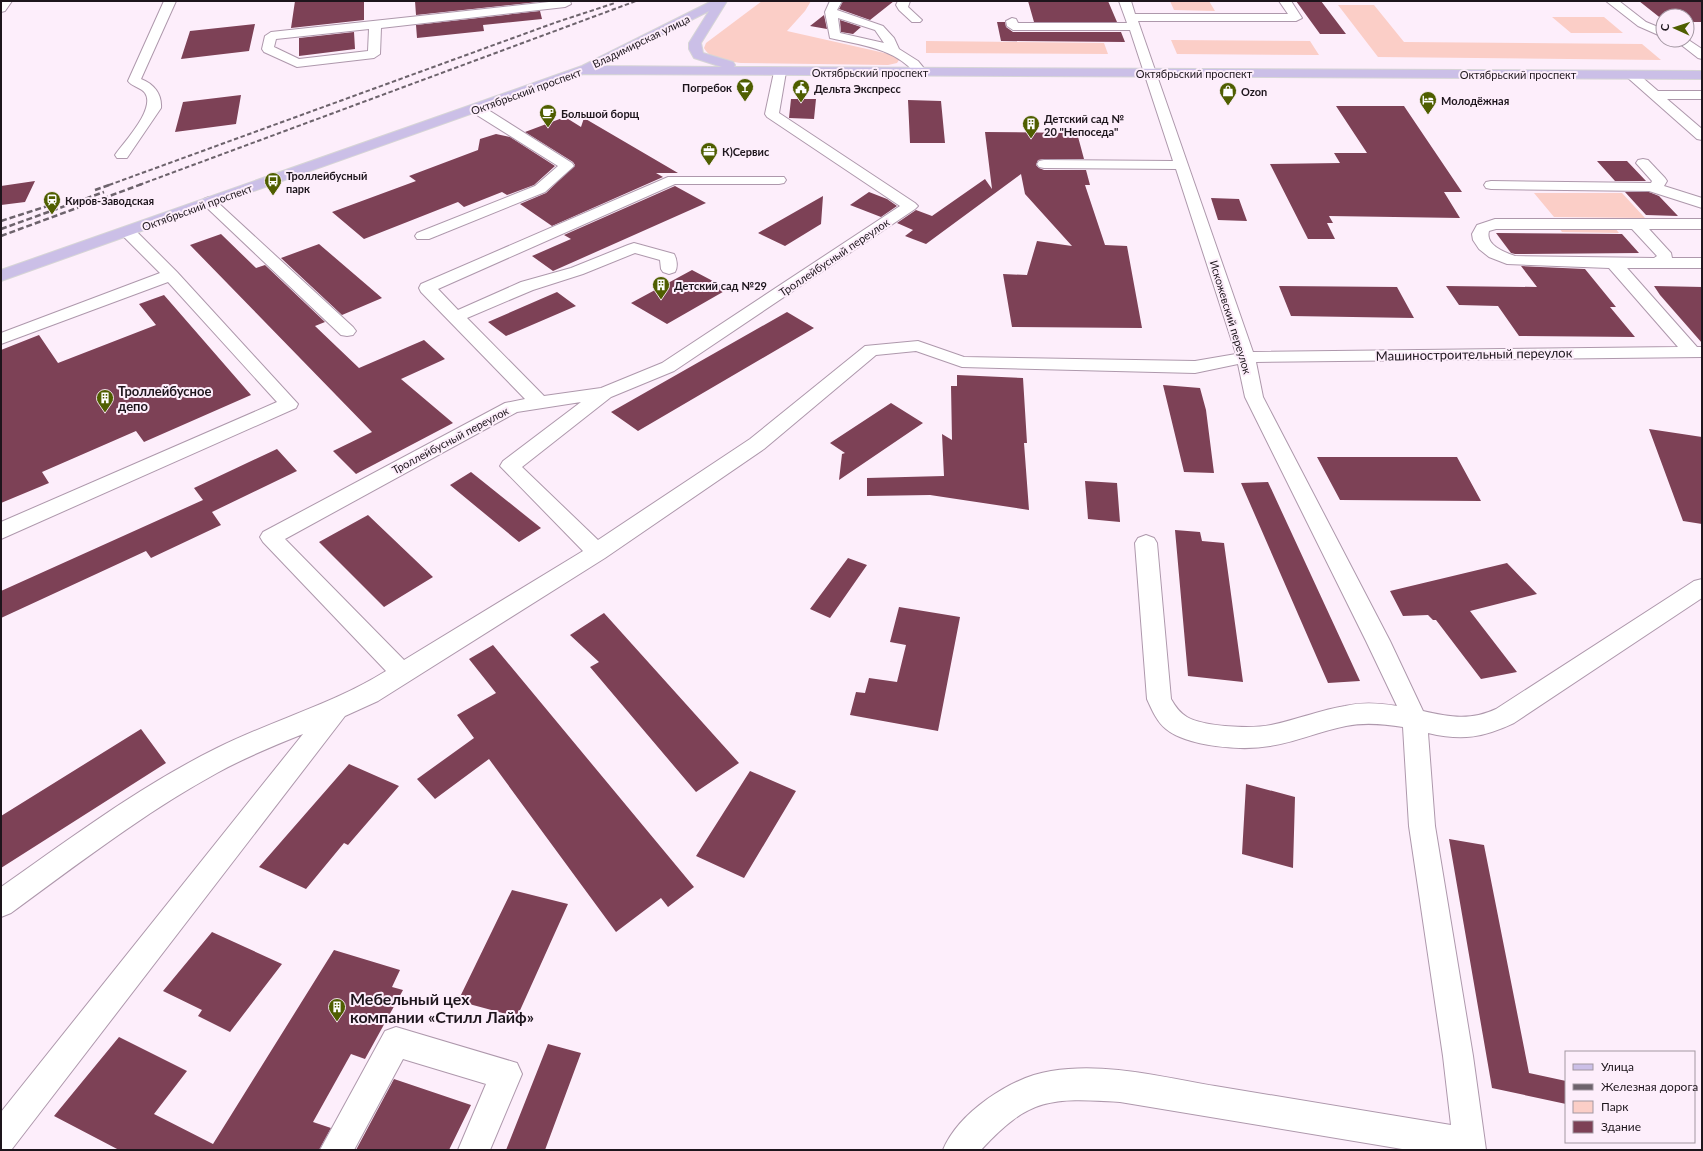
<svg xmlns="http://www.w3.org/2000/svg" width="1703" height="1151" font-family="Lato,sans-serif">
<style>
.green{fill:#fbcec7}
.building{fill:#7d4156}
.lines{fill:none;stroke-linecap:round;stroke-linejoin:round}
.minor-casing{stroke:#ae98ac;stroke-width:2}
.major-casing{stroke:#d6d5d6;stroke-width:2}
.minor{fill:#fff;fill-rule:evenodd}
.major{fill:#cbbfe7;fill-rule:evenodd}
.rail-far1{stroke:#6d636c;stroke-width:2;stroke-dasharray:4.5 2.5;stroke-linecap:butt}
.rail{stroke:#6d636c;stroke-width:2.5;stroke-dasharray:6 3;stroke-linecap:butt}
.labels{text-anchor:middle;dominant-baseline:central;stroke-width:4;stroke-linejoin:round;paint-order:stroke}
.far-street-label{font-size:11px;fill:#1d151c;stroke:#fdeefb}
.far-poi-label{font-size:11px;font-weight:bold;fill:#1d151c;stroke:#fdeefb;text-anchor:start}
.street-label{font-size:13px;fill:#1d151c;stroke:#fdeefb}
.poi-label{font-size:13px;font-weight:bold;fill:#1d151c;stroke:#fdeefb;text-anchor:start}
.near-poi-label{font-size:16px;font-weight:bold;fill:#1d151c;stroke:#fdeefb;text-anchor:start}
</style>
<rect width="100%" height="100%" fill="#fdeefb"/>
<path class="green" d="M762 1H811L805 11 787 31 898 56 899 60 897 63 888 65 741 63C728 61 711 61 704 48L706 43Z
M1170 1H1209L1215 11 1174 10Z
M1338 5H1374L1404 42 1642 44 1661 60 1378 57Z
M1552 17H1604L1623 33H1571Z
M1171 40 1310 41 1319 55 1177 54Z
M926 41 1104 43 1108 54 926 53Z
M1534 193H1622L1645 218 1554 217Z
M1559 228H1615L1619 233 1562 232Z"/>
<path class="building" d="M295 1H364V20L291 28Z
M415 1H538V2L416 15Z
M843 1H894L870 20 839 9Z
M1028 1H1108L1117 22H1034Z
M1296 1H1321L1346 34H1320Z
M1639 1H1702V22H1687V16H1663V20Z
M540 11 542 19 483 25 484 31 417 38 416 25Z
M824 15 827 29 810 26Z
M840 20 861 27 853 34 841 32Z
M997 22H1005L1006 27 1013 32H1121L1125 42 1001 41Z
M255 24 249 51 181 59 190 31Z
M354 32 355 49 299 56V38Z
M241 95 236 124 175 132 183 102Z
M791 99H816L814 119 789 118Z
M908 100 941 101 945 143H910Z
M1336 106H1404L1462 192H1444L1460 218 1329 216 1333 223H1327L1335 239H1308L1270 164 1340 163 1334 153H1367Z
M565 117 581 127 584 118 678 173H656L663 177 552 226 520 204 546 193 575 165 573 162 525 132Z
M985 132 1077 133 1084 159H1044L1038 160 1036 165 1039 168 1044 170H1086L1090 185H1085L1105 245 1127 246 1142 328 1012 327 1003 274 1027 275 1037 241 1072 246 1025 194 1021 174 926 244 905 236 913 230 897 223 916 210 932 216 985 179 992 189Z
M496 134 510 137 555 166 534 185 507 195 502 192 464 207 458 202 364 239 332 212 416 181 409 176 478 150 480 139Z
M1597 161H1627L1646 181H1615Z
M35 181 25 202 1 205V186Z
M675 186 706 203 553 271 532 256 571 239 564 235Z
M869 192 887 199 897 206 881 217 850 205Z
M1625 192H1649L1659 196 1678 216 1646 215Z
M823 196 821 224 785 246 758 233Z
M1211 198 1239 199 1247 221 1218 220Z
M1496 233 1622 234 1639 253 1515 254 1511 253Z
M221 234 256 268 265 265 325 322 315 326 359 368 424 340 445 359 401 379 453 423 356 474 333 451 372 432 190 245Z
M319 244 382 298 342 315 281 258Z
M1521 266 1585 269 1616 307H1610L1635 337 1519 336 1498 306 1459 305 1446 286 1537 287Z
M692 270 728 289 667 324 631 303Z
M1279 286 1397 287 1414 318 1291 316Z
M1654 286 1702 287V343L1660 295Z
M557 292 576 306 506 336 488 322Z
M164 295 251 395 144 442 136 431 42 472 49 483 1 503V350L39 335 58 363 156 325 139 304Z
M787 312 814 328 638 431 611 412Z
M957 375 1023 378 1027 443H1024L1029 510 930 495 867 496V478L944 476 942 434 952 440 951 386H957Z
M1163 385 1200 388 1206 410 1214 473 1184 472Z
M891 403 923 423 839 480 842 454 845 453 830 443Z
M1649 429 1702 437V524L1683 521Z
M277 449 297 471 212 512 221 525 151 558 146 551 1 618V591L203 500 194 488Z
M1317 457H1457L1481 501 1340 500Z
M471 472 541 528 519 542 450 485Z
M1085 481 1117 483 1120 522 1088 519Z
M1268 482 1360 681 1328 683 1241 483Z
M368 515 433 577 384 607 319 542Z
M1175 530 1200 532 1202 541 1224 543 1243 682 1188 676Z
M848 558 867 565 830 618 810 609Z
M1507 563 1537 594 1470 611 1517 672 1481 679 1436 620H1433L1428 615 1403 616 1390 591Z
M899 607 960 617 938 731 850 715 856 692 865 693 869 678 897 682 906 645 890 642Z
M604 613 739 763 696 792 590 667 599 662 570 635Z
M493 645 694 887 668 907 661 898 616 932 489 759 435 799 417 779 474 738 457 715 496 693 469 659Z
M141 729 166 763 1 868V816Z
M349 764 399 786 348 845 344 843 306 889 259 867Z
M750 771 796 791 744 878 696 856Z
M1246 784 1295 797 1293 868 1242 854Z
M1449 839 1484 845 1529 1073 1566 1081V1104L1492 1088Z
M512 890 568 904 517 1017 458 1001Z
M212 932 282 964 230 1032 198 1016 202 1010 163 991Z
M334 950 400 970 392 987 403 990 365 1059 351 1054 313 1122 331 1128 319 1150H119L54 1116 119 1037 187 1071 154 1114 213 1144Z
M548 1044 581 1053 545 1150H506Z
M394 1079 471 1105 449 1150H356Z"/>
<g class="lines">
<defs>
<path id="minor" d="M1 1H12L5 11 1 12Z
M164 1H176L141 79C154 84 162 94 161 108L127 158H117L115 155C124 142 156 109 145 93 141 87 132 87 128 81Z
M558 1H570L571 4 565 7 381 28 380 54 374 58 297 67 264 52 262 49 265 36 271 32ZM369 29 368 51 299 59 274 47 276 39Z
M830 1H842L837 10 883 26 894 38 899 49 918 61 927 72 925 75H917C895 48 861 45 830 38L825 12ZM838 18 875 30 884 43 840 33Z
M898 1H910L908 7 922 20 920 22H912L899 10 896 5Z
M1119 1H1131L1135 14H1288L1279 1H1291L1302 18 1296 21H1138L1253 352 1678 347 1609 268 1507 264 1489 257 1479 249 1473 240 1472 234 1477 225 1495 219H1702V229H1649L1671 253 1672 258H1702V268H1627L1697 347H1702V357L1256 362 1263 397 1390 641 1423 711C1449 717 1471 721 1496 709L1694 581 1702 579V598L1514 723C1482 738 1462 741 1428 733L1435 826 1473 1056 1486 1150H1408L1120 1102C1052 1098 1029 1097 981 1150H943C958 1113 1011 1077 1051 1071 1105 1062 1162 1077 1215 1086 1294 1099 1372 1112 1451 1125L1443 1056 1409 826 1403 727C1384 724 1365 722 1346 726 1320 731 1296 742 1270 746 1243 751 1188 747 1166 729 1157 722 1152 710 1147 699L1135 543 1138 538 1146 535 1154 538 1157 543 1171 699C1175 706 1180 713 1187 717 1205 727 1251 729 1271 725 1296 720 1320 710 1345 706 1362 702 1379 703 1397 706L1366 641 1245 397 1238 364 1195 373 962 367 916 351 876 355 764 449 605 558 378 701 345 716 12 1149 1 1150V1112L303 734C273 746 244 758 217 773 144 813 78 864 11 913L1 917V887C71 838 140 786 217 748 273 720 333 704 386 671L263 542 260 537 263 532 505 403 525 399 421 292 419 288 421 284 668 177H784L786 180 784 183 779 184H675L438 289 458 310 521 282 571 268 628 245 634 243 674 254C677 259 678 267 675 272L669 274 663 272 661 269 660 260 635 253 583 274 533 290 467 318 544 396 601 388 662 363 900 206 767 117 765 114 774 72 780 68 786 72 779 113 915 203 918 206 915 209 674 371 611 397 522 467 598 540 750 439 865 346 918 341 964 357 1195 361 1236 354 1176 169 1044 168 1039 167 1037 164 1039 161 1044 160 1173 161 1130 30H1013L1007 26 1006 21 1012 18 1016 19 1018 23H1127ZM1496 229H1632L1657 256 1654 258 1515 256C1504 252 1485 245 1489 231ZM581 402 503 461 500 466 583 551 404 660 285 539 517 412Z
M1606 1H1619L1646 22 1663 29V37L1638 26Z
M1687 39 1702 49V59L1698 58 1675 40Z
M1632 71 1636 72 1658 91H1702V99H1667L1702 129V140L1697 139 1628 78 1626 75 1628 72Z
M477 105 482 106 572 163 574 166 545 192 429 239H417L415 236 417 233 535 186 558 166 472 112 470 109 472 106Z
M1643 159 1648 160 1665 178 1667 181 1664 186 1702 198V208L1649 191 1491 189 1486 188 1484 185 1486 182 1491 181 1651 183 1652 181 1636 163 1638 160Z
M209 197 214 199 353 327 356 331 353 335 347 336 341 335 204 205 201 202 204 199Z
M128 227 134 229 177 272 298 404 296 408 1 539V522L277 402 168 282 1 344V333L160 273 122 235 120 232 122 229Z
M396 1027 517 1063 522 1074 490 1150H458L486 1084 403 1059 354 1150H320L385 1031Z"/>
<path id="major" d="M712 1H727L701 43 703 53 733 62 735 65 734 67 1702 71V79L583 74 1 281V270L582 66ZM709 11 689 43V49L694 58 722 67 600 66Z"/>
</defs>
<use href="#minor" class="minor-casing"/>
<use href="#major" class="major-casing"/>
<use href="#minor" class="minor"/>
<use href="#major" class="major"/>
<path class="rail-far1" d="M109 185 557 22 615 3
M139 185 636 1"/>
<path class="rail" d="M95 190 112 184
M1 221 54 204
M1 229 104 192
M1 236 142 184"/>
</g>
<defs>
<symbol id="bar-pin" viewBox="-11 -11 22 30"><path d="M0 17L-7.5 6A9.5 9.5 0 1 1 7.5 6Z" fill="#4f5e00" stroke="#fdeefb"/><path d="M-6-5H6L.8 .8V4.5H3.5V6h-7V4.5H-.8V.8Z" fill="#fff"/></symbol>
<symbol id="civic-pin" viewBox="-11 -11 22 30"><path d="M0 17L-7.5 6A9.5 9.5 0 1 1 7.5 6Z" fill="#4f5e00" stroke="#fdeefb"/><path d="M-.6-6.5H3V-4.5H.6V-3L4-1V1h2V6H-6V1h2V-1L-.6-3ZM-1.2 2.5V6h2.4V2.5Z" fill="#fff"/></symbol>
<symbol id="shop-pin" viewBox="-11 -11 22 30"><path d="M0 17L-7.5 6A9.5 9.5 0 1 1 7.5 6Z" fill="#4f5e00" stroke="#fdeefb"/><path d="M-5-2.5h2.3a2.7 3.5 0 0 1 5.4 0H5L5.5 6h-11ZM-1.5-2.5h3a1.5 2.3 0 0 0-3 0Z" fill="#fff"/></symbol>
<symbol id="hotel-pin" viewBox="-11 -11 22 30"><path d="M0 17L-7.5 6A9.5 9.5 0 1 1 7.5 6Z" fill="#4f5e00" stroke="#fdeefb"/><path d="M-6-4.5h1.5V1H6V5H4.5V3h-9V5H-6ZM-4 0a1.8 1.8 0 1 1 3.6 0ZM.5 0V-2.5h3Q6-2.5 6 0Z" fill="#fff"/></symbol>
<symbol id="cafe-pin" viewBox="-11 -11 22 30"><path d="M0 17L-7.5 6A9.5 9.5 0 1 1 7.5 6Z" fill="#4f5e00" stroke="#fdeefb"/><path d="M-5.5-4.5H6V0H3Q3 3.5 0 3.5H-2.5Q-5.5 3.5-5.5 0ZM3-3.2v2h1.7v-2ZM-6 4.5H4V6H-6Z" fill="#fff"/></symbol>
<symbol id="building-pin" viewBox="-11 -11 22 30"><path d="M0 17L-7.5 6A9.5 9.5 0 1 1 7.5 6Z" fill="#4f5e00" stroke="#fdeefb"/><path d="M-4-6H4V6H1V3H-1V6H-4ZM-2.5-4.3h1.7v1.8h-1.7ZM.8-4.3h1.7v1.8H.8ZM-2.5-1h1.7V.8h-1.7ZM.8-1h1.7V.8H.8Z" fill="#fff"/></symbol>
<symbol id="office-pin" viewBox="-11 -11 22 30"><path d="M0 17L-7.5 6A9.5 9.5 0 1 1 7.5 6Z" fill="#4f5e00" stroke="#fdeefb"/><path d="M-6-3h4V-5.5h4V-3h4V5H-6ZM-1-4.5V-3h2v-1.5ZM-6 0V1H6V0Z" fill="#fff"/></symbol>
<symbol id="bus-pin" viewBox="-11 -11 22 30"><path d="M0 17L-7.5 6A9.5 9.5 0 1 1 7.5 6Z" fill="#4f5e00" stroke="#fdeefb"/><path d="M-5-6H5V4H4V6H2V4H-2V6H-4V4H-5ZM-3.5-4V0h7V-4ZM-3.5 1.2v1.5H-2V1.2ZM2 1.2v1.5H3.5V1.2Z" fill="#fff"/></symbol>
<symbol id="station-pin" viewBox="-11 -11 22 30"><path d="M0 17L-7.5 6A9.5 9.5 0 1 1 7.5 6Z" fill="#4f5e00" stroke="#fdeefb"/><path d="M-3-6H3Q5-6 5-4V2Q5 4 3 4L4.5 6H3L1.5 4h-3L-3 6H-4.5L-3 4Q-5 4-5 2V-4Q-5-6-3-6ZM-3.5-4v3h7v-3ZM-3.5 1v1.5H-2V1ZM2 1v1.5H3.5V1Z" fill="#fff"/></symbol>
</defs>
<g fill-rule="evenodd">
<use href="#bar-pin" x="735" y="77" width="20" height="27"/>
<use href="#civic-pin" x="791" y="78" width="20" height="27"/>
<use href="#shop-pin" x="1218" y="81" width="20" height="27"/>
<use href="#hotel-pin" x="1418" y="90" width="20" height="27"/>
<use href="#cafe-pin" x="538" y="103" width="20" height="27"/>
<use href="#building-pin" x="1021" y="114" width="20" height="27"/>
<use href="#office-pin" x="699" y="141" width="20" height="27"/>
<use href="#bus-pin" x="263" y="171" width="20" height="27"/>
<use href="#station-pin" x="42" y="190" width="20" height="27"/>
<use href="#building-pin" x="651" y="275" width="20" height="27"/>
<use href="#building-pin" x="95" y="388" width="20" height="27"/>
<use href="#building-pin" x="327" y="997" width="20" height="27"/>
</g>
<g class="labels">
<g class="far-street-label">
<text transform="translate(641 41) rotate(-26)">Владимирская улица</text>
<text x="870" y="72">Октябрьский проспект</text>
<text x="1194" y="73">Октябрьский проспект</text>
<text x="1518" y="74">Октябрьский проспект</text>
<text transform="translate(526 91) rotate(-20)">Октябрьский проспект</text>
<text transform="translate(197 207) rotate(-20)">Октябрьский проспект</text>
<text transform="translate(834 257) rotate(-34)">Троллейбусный переулок</text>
<text transform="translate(1231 317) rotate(73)">Искожевский переулок</text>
<text transform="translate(450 440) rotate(-28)">Троллейбусный переулок</text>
</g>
<g class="far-poi-label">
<text x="732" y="87" text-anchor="end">Погребок</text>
<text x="814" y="88">Дельта Экспресс</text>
<text x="1241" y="91">Ozon</text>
<text x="1441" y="100">Молодёжная</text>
<text x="561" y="113">Большой борщ</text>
<text x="1044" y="118">Детский сад №<tspan x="1044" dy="13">20 "Непоседа"</tspan></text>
<text x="722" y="151">К)Сервис</text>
<text x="286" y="175">Троллейбусный<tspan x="286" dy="13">парк</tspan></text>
<text x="65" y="200">Киров-Заводская</text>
<text x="674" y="285">Детский сад №29</text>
</g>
<g class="street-label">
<text transform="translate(1474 354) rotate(-1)">Машиностроительный переулок</text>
</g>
<g class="poi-label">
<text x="118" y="391">Троллейбусное<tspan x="118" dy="15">депо</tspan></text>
</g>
<g class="near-poi-label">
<text x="350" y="998">Мебельный цех<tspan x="350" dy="18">компании «Стилл Лайф»</tspan></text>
</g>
</g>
<rect width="1703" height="1151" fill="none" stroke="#1d151c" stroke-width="4"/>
<rect x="1565" y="1051" width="130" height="92" fill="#fdeefb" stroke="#a397a2"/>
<rect x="1573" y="1064" width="20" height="6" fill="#cbbfe7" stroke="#a397a2"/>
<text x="1601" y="1071" font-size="12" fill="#1d151c">Улица</text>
<rect x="1573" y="1084" width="20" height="6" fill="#6d636c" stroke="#a397a2"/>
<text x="1601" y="1091" font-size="12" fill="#1d151c">Железная дорога</text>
<rect x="1573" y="1101" width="20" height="12" fill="#fbcec7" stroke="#a397a2"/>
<text x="1601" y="1111" font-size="12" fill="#1d151c">Парк</text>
<rect x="1573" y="1121" width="20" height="12" fill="#7d4156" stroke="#a397a2"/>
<text x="1601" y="1131" font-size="12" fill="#1d151c">Здание</text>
<g transform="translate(1675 28) rotate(273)"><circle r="19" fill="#fdeefb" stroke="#a397a2"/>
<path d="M0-3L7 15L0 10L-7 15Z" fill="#4f5e00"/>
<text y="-6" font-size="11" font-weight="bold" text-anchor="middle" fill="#1d151c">С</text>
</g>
</svg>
